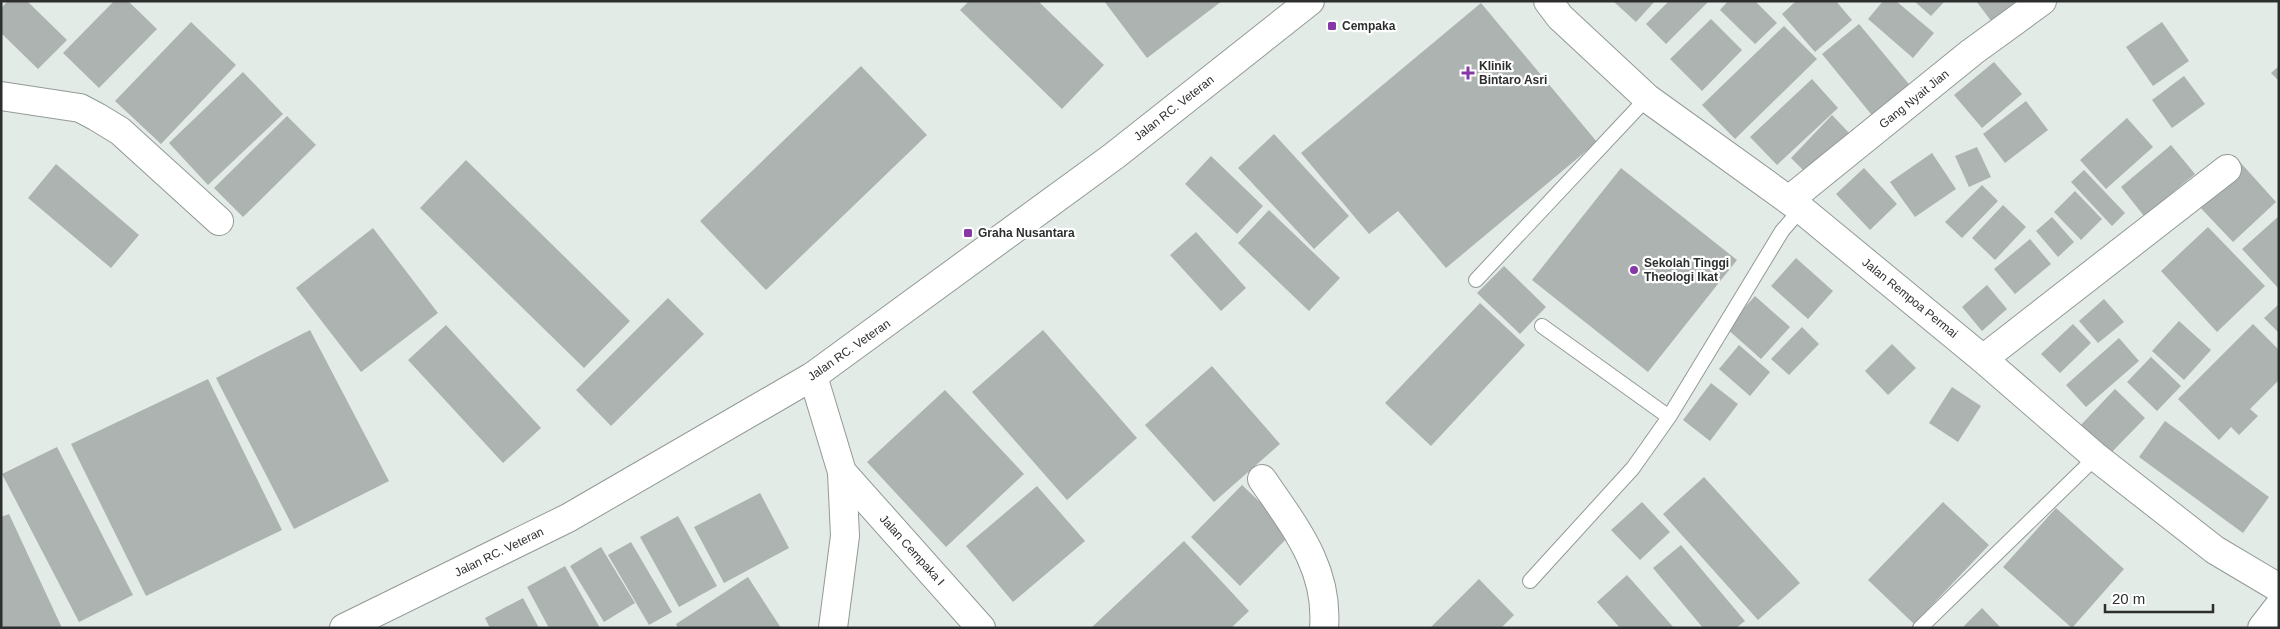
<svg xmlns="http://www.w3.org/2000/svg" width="2280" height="629" font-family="Helvetica,sans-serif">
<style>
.building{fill:#acb3b0}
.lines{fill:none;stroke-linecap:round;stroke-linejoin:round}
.lane-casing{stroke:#939a96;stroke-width:16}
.street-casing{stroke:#939a96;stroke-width:30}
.secondary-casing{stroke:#939a96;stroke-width:30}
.lane{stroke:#fff;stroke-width:14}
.street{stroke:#fff;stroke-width:28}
.secondary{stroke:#fff;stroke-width:28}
.poi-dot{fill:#8737a6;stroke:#fff;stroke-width:2}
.labels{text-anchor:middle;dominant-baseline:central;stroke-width:4.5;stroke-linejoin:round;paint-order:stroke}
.poi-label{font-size:12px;font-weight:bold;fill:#2c2f2e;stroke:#fff;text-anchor:start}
.street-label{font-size:12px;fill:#2c2f2e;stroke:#fff}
</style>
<rect width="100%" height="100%" fill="#e3ebe7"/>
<path class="building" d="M8 1H27L67 40 38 69 1 33V8Z
M114 1H128L157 29 99 88 63 53Z
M969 1H1038L1104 65 1062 109 960 10Z
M1104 1H1222L1147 58Z
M1613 1H1655L1636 22Z
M1669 1H1709L1666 44 1646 24Z
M1728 1H1755L1777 23 1755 44 1720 10Z
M1796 1H1836L1852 20 1815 52 1782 14Z
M1883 1H1896L1934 33 1913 58 1868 19Z
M1914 1H1945L1931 16Z
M1976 1H2018L1992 22Z
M1481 3 1597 142 1446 268 1398 211 1369 234 1301 153Z
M1711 19 1742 50 1702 91 1670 59Z
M191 22 236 65 161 144 115 101Z
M2162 22 2189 61 2153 86 2126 47Z
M1859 24 1913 89 1875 119 1822 54Z
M1784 26 1817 59 1735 139 1702 105Z
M1994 62 2022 94 1982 128 1954 95Z
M861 66 927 135 766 290 700 221Z
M2279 66V81L2271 73Z
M243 72 283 114 208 185 169 143Z
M2184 76 2205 104 2172 128 2152 100Z
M1812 79 1838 108 1777 165 1750 137Z
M2026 101 2048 130 2005 163 1983 134Z
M1832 115 1853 137 1812 179 1791 158Z
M287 116 316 145 243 217 214 188Z
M2127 118 2153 147 2106 189 2080 160Z
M1274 134 1349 216 1314 249 1238 168Z
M2171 145 2195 174 2144 216 2121 187Z
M1977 147 1991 177 1969 187 1955 156Z
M1932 153 1956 189 1915 217 1890 182Z
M1211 156 1263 206 1237 234 1185 184Z
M466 160 630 321 584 368 420 208Z
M2240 162 2276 202 2233 242 2196 203Z
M56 164 139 235 111 268 28 198Z
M1621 168 1737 260 1648 372 1532 280Z
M1864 168 1897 204 1870 230 1836 194Z
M2084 170 2125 213 2112 226 2071 182Z
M1982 185 1998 201 1962 238 1945 222Z
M2075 191 2102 219 2081 240 2054 212Z
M2003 205 2026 227 1995 260 1972 238Z
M1269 210 1340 278 1309 311 1238 243Z
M2279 216V289L2242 249Z
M2052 217 2074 242 2058 257 2036 231Z
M2208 227 2265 286 2217 332 2161 271Z
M373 228 438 313 361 372 296 288Z
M1196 232 1246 288 1221 311 1170 255Z
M2030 239 2051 264 2015 294 1994 269Z
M1796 258 1833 291 1808 319 1771 286Z
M1504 266 1546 307 1520 334 1477 293Z
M1987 285 2007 309 1982 331 1962 307Z
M1755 296 1790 327 1761 359 1726 328Z
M668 298 704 334 611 426 576 390Z
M2104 299 2124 322 2098 343 2079 321Z
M1480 303 1525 345 1431 446 1385 403Z
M2279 304V333L2264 318Z
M2179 321 2211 350 2184 380 2152 351Z
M2073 324 2091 343 2060 373 2041 354Z
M2253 324 2279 350V380L2250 409 2258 416 2239 435 2231 427 2219 440 2178 399Z
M446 325 541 428 503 463 408 360Z
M1802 327 1819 344 1789 375 1771 359Z
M310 330 389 481 294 529 216 378Z
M1043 330 1137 438 1067 500 972 392Z
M2119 338 2139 361 2086 407 2066 385Z
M1892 344 1916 368 1888 395 1865 371Z
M1739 345 1770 372 1750 396 1719 369Z
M2151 357 2181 386 2157 411 2127 382Z
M1212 366 1280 444 1214 502 1145 425Z
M208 379 282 530 146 596 71 444Z
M1711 383 1738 404 1710 441 1683 420Z
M1952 387 1981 406 1958 442 1929 423Z
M2115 389 2145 418 2108 456 2079 427Z
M945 390 1024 474 946 547 867 462Z
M2165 421 2269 497 2243 533 2139 457Z
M57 447 133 595 79 622 2 474Z
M1704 477 1800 583 1758 620 1663 514Z
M1242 485 1292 533 1240 586 1191 537Z
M1037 486 1085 541 1013 602 966 546Z
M760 493 789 548 724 583 694 527Z
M1642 502 1670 532 1640 560 1611 530Z
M1943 502 1989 545 1914 624 1868 580Z
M2056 508 2124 569 2072 628 2003 567Z
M9 514 62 628H1V517Z
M678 516 717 586 679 607 640 537Z
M1184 541 1249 611 1231 628H1091Z
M631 542 672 612 649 625 608 555Z
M1681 545 1745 621 1736 628H1703L1653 568Z
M601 547 635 603 604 622 570 566Z
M565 566 600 628H549L527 587Z
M1627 575 1674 628H1620L1597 602Z
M748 577 781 628H678L676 624Z
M1479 579 1514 615 1501 628H1430Z
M523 598 539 628H490L485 618Z
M1982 608 2001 628H1962Z"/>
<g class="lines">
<defs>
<path id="lane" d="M1476 280 1647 98
M1542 326 1669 417 1782 231 1801 209
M1530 581 1633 468 1669 417
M1920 628 2096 457"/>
<path id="street" d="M1548 1 1560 17 1647 98 1801 209 1983 359 2096 457 2215 550 2279 588
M1 96 80 108 97 117 120 131 219 221
M1789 200 1972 52 2042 1
M1983 359 2227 169
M842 472 981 628
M1262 479C1294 526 1329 568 1324 628
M2262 628 2279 606"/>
<path id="secondary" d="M813 376 842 472 845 536 833 628
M344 628 568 518 813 376 1114 156 1310 1"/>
</defs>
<use href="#lane" class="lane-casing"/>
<use href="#street" class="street-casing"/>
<use href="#secondary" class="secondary-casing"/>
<use href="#lane" class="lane"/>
<use href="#street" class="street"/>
<use href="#secondary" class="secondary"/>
</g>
<g class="poi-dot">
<rect x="1327" y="21" width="10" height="10" rx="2.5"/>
<path d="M1465.5 65.5h5v5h5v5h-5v5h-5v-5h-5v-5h5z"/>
<rect x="963" y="228" width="10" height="10" rx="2.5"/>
<circle cx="1634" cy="270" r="5"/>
</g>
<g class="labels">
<g class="poi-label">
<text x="1342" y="26">Cempaka</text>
<text x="1479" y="66">Klinik<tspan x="1479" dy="14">Bintaro Asri</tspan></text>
<text x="978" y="233">Graha Nusantara</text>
<text x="1644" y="263">Sekolah Tinggi<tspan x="1644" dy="14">Theologi Ikat</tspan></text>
</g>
<g class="street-label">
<text transform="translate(1914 99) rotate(-39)">Gang Nyait Jian</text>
<text transform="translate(1174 108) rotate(-38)">Jalan RC. Veteran</text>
<text transform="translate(1910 298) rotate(39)">Jalan Rempoa Permai</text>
<text transform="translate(849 350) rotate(-35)">Jalan RC. Veteran</text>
<text transform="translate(912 550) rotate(48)">Jalan Cempaka I</text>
<text transform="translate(499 552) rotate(-26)">Jalan RC. Veteran</text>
</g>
</g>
<rect width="2280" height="629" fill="none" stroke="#2c2f2e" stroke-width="5"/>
<path d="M2105 604v8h108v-8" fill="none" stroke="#2c2f2e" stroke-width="2.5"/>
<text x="2112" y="604" font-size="15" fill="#2c2f2e" stroke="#ffffff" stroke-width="4" paint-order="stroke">20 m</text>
</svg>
